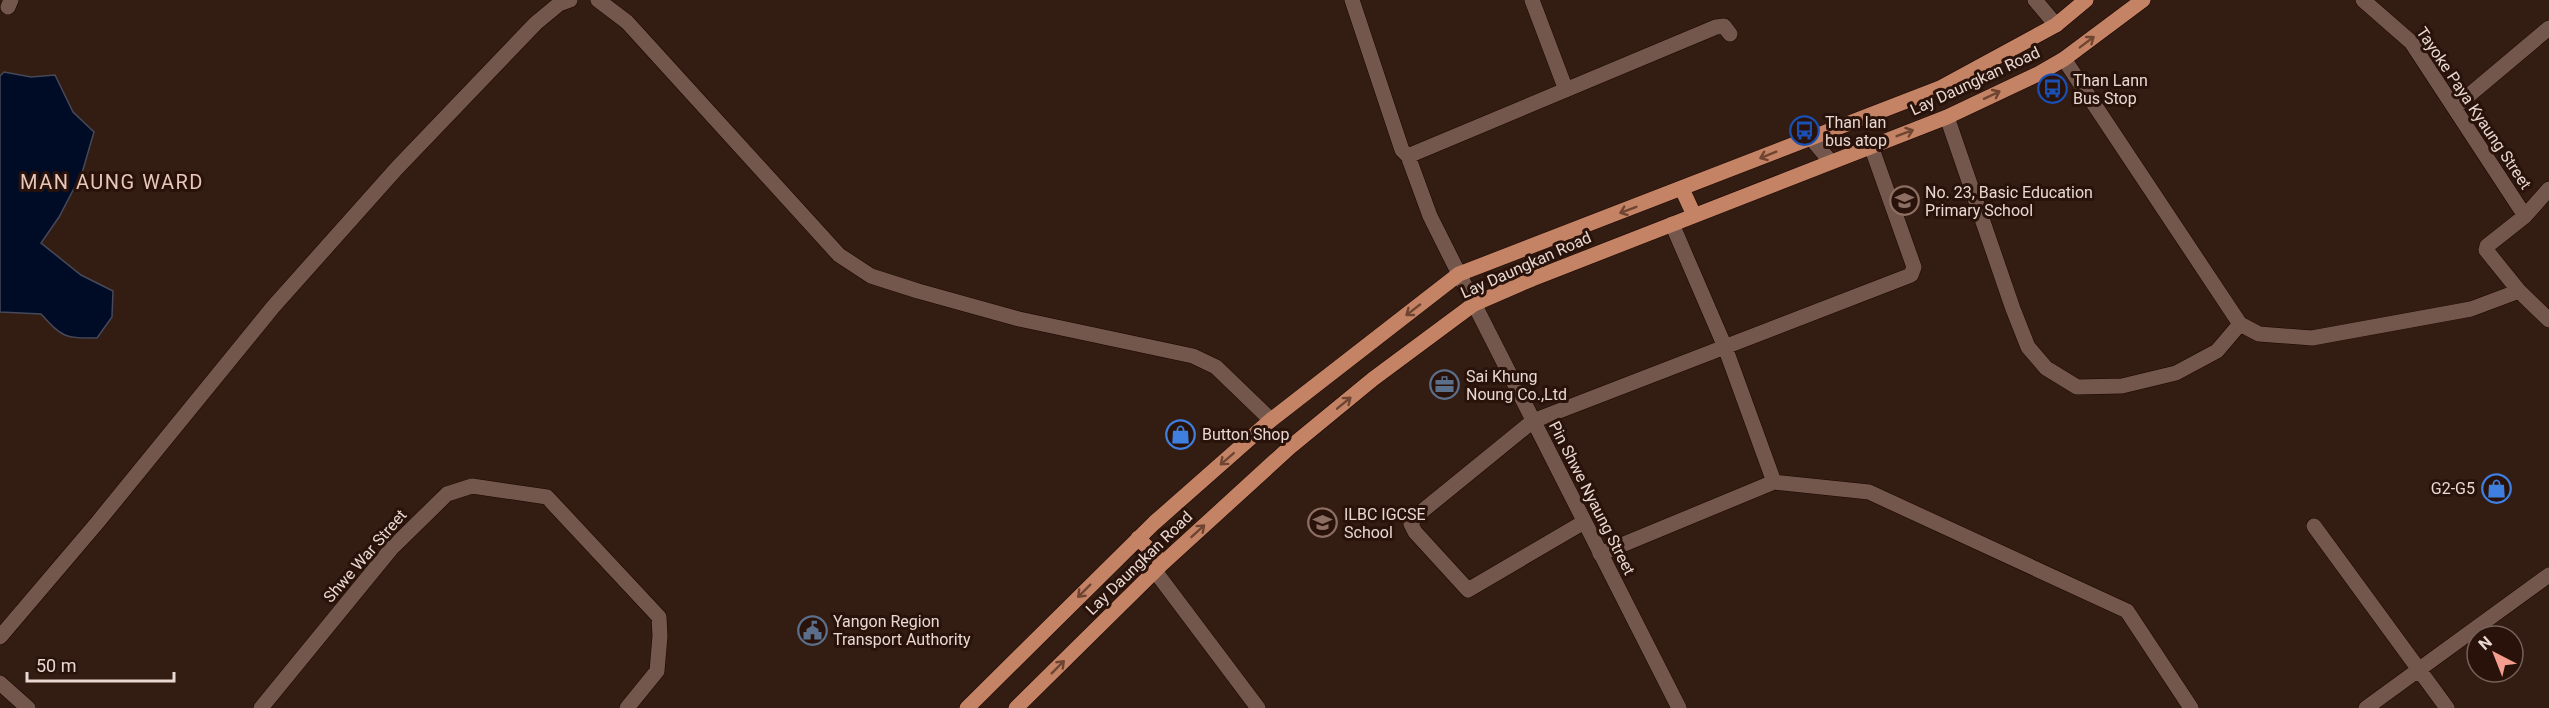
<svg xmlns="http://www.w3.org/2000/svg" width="2549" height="708" font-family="Roboto,sans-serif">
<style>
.water{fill:#000c26;stroke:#464959;stroke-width:1.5}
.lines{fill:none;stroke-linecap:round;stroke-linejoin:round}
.minor-casing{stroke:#1a0601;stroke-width:16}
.tertiary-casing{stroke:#1a0601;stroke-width:16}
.secondary-casing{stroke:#1a0601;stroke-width:16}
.primary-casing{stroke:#1a0601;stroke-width:16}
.minor{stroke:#73574c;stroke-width:15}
.tertiary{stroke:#73574c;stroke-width:15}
.secondary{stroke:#73574c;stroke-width:15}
.primary{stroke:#c58365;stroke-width:15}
.oneway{stroke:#6f4532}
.labels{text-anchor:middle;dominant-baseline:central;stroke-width:6;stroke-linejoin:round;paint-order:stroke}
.poi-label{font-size:16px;fill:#e8d8d1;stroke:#291209;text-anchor:start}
.street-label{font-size:16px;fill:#e8d8d1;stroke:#291209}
.quarter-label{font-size:20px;letter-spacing:1.5px;fill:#e7c7ba;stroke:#291209}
</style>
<rect width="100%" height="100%" fill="#331c12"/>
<path class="water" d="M4 72 31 77 55 75 73 112 94 132 82 173 59 217 41 243 81 275 113 291 112 317 97 338C64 338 63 338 41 314L0 312V76Z"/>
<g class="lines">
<defs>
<path id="minor" d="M598 0 627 22 839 255 871 276 918 291 1019 319 1193 356 1216 367 1271 420
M1352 0 1402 150 1408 156 1430 216 1459 274
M1532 0 1566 90
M2035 0 2056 25
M2363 0 2411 42 2525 216
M8 7 11 0
M2064 59 2240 324 2259 334 2312 338 2471 309 2519 291
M2455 107 2549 28
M1947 117 2013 309 2028 347 2046 368 2077 387 2122 386 2176 373 2217 351 2240 324
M1811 138 1830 161
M1408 156 1716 27 1724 26 1730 34
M2549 189 2525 216 2487 246 2486 250 2519 291 2549 320
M1672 224 1725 347 1774 482
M1584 522 1468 590 1415 532 1411 524 1415 517 1533 421 1911 275 1914 267 1871 146
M2314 526 2447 708
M1600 554 1774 482 1869 492 2127 611 2191 708
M1155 571 1258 708
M0 637 97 523 273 307 397 168 536 23 559 4 570 0
M261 708 391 549 447 494 472 486 547 497 659 617 660 636 657 671 627 708
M2366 708 2549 575"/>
<path id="tertiary" d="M1459 274 1679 708"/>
<path id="secondary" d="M0 683 28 708"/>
<path id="primary" d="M1682 189 1694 215
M1138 538 1163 563
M967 708 1154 523 1271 420 1459 274 1940 88 2056 25 2086 0
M1016 708 1163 563 1289 448 1373 379 1474 304 1532 279 1947 117 2038 74 2064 59 2143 0"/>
</defs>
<use href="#minor" class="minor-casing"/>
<use href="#tertiary" class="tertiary-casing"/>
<use href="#secondary" class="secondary-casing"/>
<use href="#primary" class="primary-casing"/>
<use href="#minor" class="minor"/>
<use href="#tertiary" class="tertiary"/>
<use href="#secondary" class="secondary"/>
<use href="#primary" class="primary"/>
</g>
<defs><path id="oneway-shaft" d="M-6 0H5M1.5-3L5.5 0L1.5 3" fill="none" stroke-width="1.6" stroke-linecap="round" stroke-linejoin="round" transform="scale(1.5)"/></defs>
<g class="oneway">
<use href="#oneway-shaft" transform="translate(2087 42) rotate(-37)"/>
<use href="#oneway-shaft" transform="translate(1992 95) rotate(-25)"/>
<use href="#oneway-shaft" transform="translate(1905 133) rotate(-21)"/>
<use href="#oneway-shaft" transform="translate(1768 155) rotate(158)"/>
<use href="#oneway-shaft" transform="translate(1628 210) rotate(159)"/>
<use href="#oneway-shaft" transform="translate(1413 310) rotate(142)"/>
<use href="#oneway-shaft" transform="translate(1344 403) rotate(-39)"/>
<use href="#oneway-shaft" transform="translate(1227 459) rotate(139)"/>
<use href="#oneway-shaft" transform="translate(1198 531) rotate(-42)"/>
<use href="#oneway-shaft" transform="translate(1084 591) rotate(135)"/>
<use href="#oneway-shaft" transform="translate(1058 667) rotate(-45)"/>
</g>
<defs>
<symbol id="bus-ring" viewBox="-11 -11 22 22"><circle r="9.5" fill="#291209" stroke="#1a4fb4" stroke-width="1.5"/><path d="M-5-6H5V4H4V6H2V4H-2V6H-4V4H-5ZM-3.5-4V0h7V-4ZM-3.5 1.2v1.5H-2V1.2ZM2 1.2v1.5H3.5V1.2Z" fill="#1a4fb4"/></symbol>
<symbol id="school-ring" viewBox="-11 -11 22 22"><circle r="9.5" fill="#291209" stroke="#8d6e63" stroke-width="1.5"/><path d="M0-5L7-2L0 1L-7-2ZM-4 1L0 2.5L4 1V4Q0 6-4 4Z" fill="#8d6e63"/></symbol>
<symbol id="office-ring" viewBox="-11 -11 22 22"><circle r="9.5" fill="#291209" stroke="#5c6f8a" stroke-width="1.5"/><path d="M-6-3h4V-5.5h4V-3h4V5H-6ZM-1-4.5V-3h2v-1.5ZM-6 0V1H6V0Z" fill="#5c6f8a"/></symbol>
<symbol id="shop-ring" viewBox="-11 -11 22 22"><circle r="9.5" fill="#291209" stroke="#3f7fe0" stroke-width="1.5"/><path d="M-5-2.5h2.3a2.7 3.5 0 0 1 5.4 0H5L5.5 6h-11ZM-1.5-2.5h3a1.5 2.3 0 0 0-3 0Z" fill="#3f7fe0"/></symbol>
<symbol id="civic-ring" viewBox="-11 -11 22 22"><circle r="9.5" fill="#291209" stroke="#5c6f8a" stroke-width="1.5"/><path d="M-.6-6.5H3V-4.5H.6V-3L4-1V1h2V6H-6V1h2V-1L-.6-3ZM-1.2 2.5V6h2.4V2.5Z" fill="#5c6f8a"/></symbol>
</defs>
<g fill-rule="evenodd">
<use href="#bus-ring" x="2036" y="72" width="33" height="33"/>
<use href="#bus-ring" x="1788" y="114" width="33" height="33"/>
<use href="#school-ring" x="1888" y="184" width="33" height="33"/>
<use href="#office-ring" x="1428" y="368" width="33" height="33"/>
<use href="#shop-ring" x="1164" y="418" width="33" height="33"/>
<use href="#shop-ring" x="2480" y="472" width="33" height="33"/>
<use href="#school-ring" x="1306" y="506" width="33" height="33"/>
<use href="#civic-ring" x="796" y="614" width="33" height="33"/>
</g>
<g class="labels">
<g class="poi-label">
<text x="2073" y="80">Than Lann<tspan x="2073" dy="18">Bus Stop</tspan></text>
<text x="1825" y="122">Than lan<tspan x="1825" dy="18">bus atop</tspan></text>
<text x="1925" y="192">No. 23, Basic Education<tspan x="1925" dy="18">Primary School</tspan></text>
<text x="1466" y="376">Sai Khung<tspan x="1466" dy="18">Noung Co.,Ltd</tspan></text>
<text x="1202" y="434">Button Shop</text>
<text x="2475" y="488" text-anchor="end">G2-G5</text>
<text x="1344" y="514">ILBC IGCSE<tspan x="1344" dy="18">School</tspan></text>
<text x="833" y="621">Yangon Region<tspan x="833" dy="18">Transport Authority</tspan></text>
</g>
<g class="street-label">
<text transform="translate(1975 81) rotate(-25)">Lay Daungkan Road</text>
<text transform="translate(2474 108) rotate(56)">Tayoke Paya Kyaung Street</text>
<text transform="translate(1526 265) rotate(-24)">Lay Daungkan Road</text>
<text transform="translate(1592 498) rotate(63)">Pin Shwe Nyaung Street</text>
<text transform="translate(365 556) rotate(-49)">Shwe War Street</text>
<text transform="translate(1139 563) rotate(-44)">Lay Daungkan Road</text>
</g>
<g class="quarter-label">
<text x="112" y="182">MAN AUNG WARD</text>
</g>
</g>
<g transform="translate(2495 654) rotate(318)"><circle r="28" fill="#291209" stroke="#756159" stroke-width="1.5"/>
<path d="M0-4.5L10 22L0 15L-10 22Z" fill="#f59d8f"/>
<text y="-9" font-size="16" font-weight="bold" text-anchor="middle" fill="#e8d8d1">N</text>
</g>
<path d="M27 672v9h147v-9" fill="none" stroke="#e8d8d1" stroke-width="3"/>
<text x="36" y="672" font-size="18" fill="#e8d8d1" stroke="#291209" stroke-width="4.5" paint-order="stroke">50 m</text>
</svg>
